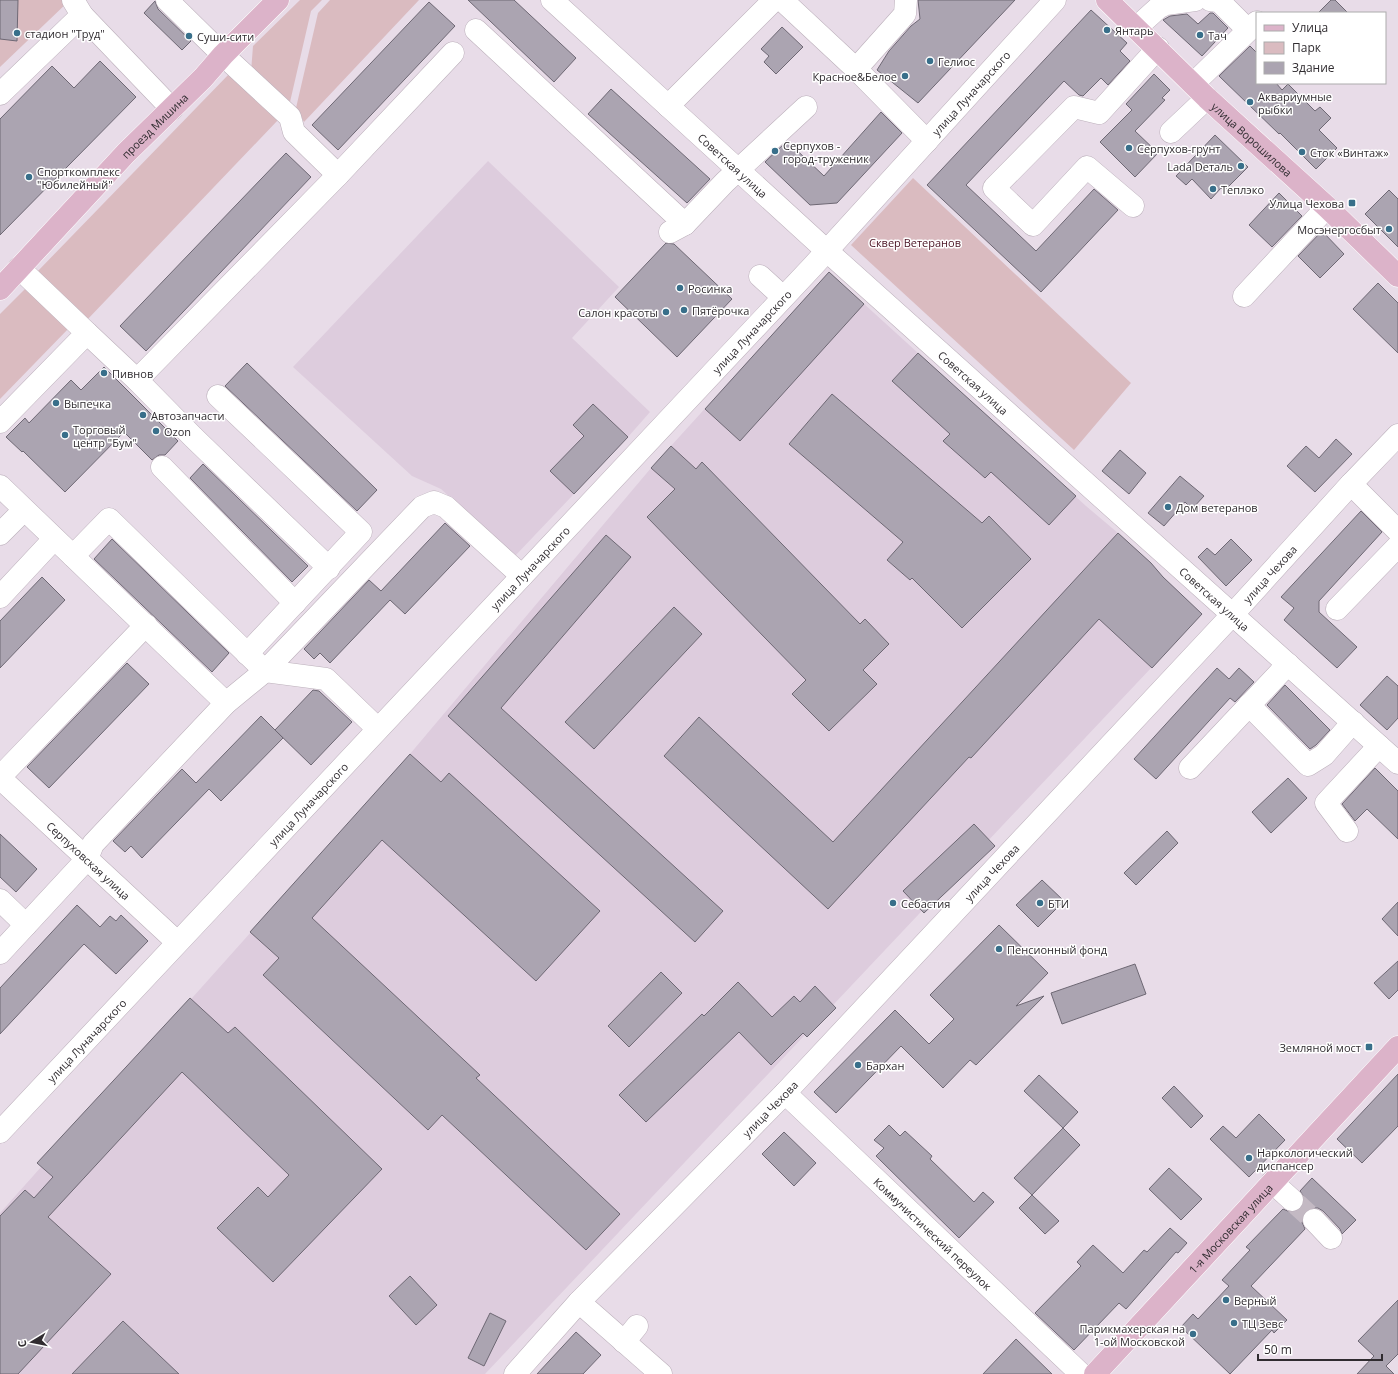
<svg xmlns="http://www.w3.org/2000/svg" width="1398" height="1374" font-family="'Open Sans',sans-serif">
<style>
.built{fill:#dcd}
.green{fill:#dabbc0}
.building{fill:#aba4b1;stroke:#6e6874}
.lines{fill:none;stroke-linecap:round;stroke-linejoin:round}
.minor-tunnel{stroke:#c3b9c3;stroke-width:22;stroke-dasharray:22 11;stroke-linecap:butt}
.minor-casing{stroke:#bcb0bb;stroke-width:23}
.major-casing{stroke:#fff;stroke-width:23}
.minor{stroke:#fff;stroke-width:22}
.major{stroke:#dcb3c9;stroke-width:22}
.poi-dot{fill:#386f8a;stroke:#fff;stroke-width:1.5}
.labels{text-anchor:middle;dominant-baseline:central;stroke-width:3;stroke-linejoin:round;paint-order:stroke}
.poi-label{font-size:11px;fill:#302c30;stroke:#fff;text-anchor:start}
.street-label{font-size:11px;fill:#302c30;stroke:#fff}
.park-label{font-size:11px;fill:#4b1424;stroke:#fff}
</style>
<rect width="100%" height="100%" fill="#e8dce8"/>
<path class="built" d="M488 161 619 287 572 338 650 412 628 437 515 556 441 489 412 476 293 367Z
M829 272 1086 506 1118 533 1151 563 1163 577 1202 614 485 1374H0V1213L410 754 651 468Z"/>
<path class="green" d="M0 0H70L0 67Z
M300 0H322L311 11 290 102 285 107 251 72 253 46Z
M330 0H419L304 122 296 108 318 13Z
M230 73 278 120 86 321 36 273Z
M913 178 1131 383 1074 450 851 245Z
M27 287 69 328 0 399V314Z"/>
<path class="building" d="M0 0H18L17 41 0 39Z
M468 0H514L576 58 554 82Z
M918 0H1015L918 103 877 70 889 51 911 26 920 19Z
M1331 0H1335L1348 13H1318Z
M155 1 158 9 191 41 182 50 144 13Z
M429 2 455 26 338 150 312 125Z
M1091 10 1127 43 1120 51 1130 61 1108 85 1101 78 1083 96 1079 95 1064 81 966 185 1036 251 1094 189 1118 210 1041 292 927 185Z
M1210 13H1213L1228 28 1202 56 1163 20 1170 16 1187 14 1198 24Z
M782 27 803 47 776 74 764 62 769 56 761 49Z
M1250 46 1257 53V83H1276L1282 90 1288 84 1315 111 1320 107 1331 118 1319 130 1337 148 1316 169 1280 133 1279 134 1219 76Z
M100 61 136 97 0 235V119L52 66 74 88Z
M1154 74 1170 90 1162 98 1165 100 1135 131 1158 153 1135 177 1100 142 1132 110 1126 104Z
M611 89 710 179 687 203 588 114Z
M881 112 902 133 837 203 810 205 765 162 787 141 824 176Z
M1215 135 1248 167 1224 191 1221 188 1211 199 1192 179 1186 185 1176 176Z
M286 153 311 177 146 351 120 326Z
M1389 190 1398 199V247L1365 214Z
M1279 193 1302 216 1272 247 1249 225Z
M1322 231 1344 254 1320 278 1298 256Z
M666 243 674 244 732 299 677 357 615 297Z
M829 272 864 304 740 441 705 409Z
M1378 283 1398 303V353L1353 309Z
M918 353 1076 496 1049 525 991 472 985 478 943 441 950 434 892 381Z
M247 363 377 490 357 511 225 386Z
M104 367 178 441 165 455H159L152 460 124 432 65 492 23 451 22 452 6 437 25 418 29 423 71 380 81 390Z
M832 394 982 523 989 516 1031 559 962 628 912 578 910 580 887 560 903 542 789 444Z
M593 404 628 437 574 494 550 471 584 436 573 425Z
M1336 439 1352 454 1315 492 1287 466 1306 446 1319 458Z
M671 446 696 469 702 462 860 624 865 619 889 644 863 670 877 684 829 731 792 694 806 680 647 517 675 489 651 468Z
M1120 450 1146 473 1129 494 1102 471Z
M203 464 308 566 292 582 190 478Z
M1180 476 1204 496 1192 509 1185 502 1164 526 1148 513Z
M1361 511 1382 532 1319 601V612L1357 647 1337 668 1284 620 1294 608 1281 597Z
M445 523 470 546 405 614 390 600 330 663 320 653 314 659 304 649 369 580 381 591Z
M1118 533 1151 563 1163 577 1202 614 1152 668 1099 619 971 758 969 757 828 909 664 756 699 717 833 842Z
M606 535 631 557 501 708 723 911 695 942 448 716Z
M112 539 229 653 212 672 94 559Z
M1231 539 1252 560 1226 586 1198 557 1207 548 1215 555Z
M42 577 65 600 0 668V621Z
M674 607 702 634 594 749 565 722Z
M127 663 149 684 49 788 27 767Z
M1217 668 1229 679 1239 668 1254 682 1235 702 1230 698 1156 779 1134 759Z
M1387 676 1398 686V718L1387 730 1360 705Z
M1285 685 1330 730 1316 745 1310 749 1267 705Z
M313 690 319 691 352 722 311 765 275 730Z
M261 716 283 738 221 801 209 789 142 858 131 846 125 852 113 841 182 769 196 783Z
M410 754 441 782 449 773 600 911 536 981 382 840 312 918 480 1075 476 1078 620 1214 586 1250 442 1115 428 1130 263 975 279 958 250 932Z
M1375 768 1398 791V839L1367 809 1355 821 1342 804Z
M1288 778 1307 798 1271 833 1252 812Z
M974 824 995 846 924 913 903 891Z
M1167 831 1178 843 1136 885 1124 873Z
M0 834 37 869 16 892 0 877Z
M1042 880 1064 901 1038 927 1016 905Z
M1398 902V936L1382 919Z
M77 905 100 927 110 916 116 921 121 915 148 941 116 974 84 944 0 1034V988Z
M999 925 1048 973 1016 1006 1044 996 976 1065 970 1060 943 1088 901 1046 836 1113 814 1092 895 1010 929 1044 954 1019 930 995Z
M1398 961V990L1389 999 1374 983Z
M1135 964 1146 994 1062 1024 1051 993Z
M661 972 682 993 629 1047 608 1026Z
M738 982 772 1017 794 996 800 1002 815 986 836 1008 807 1037 803 1033 771 1065 739 1032 646 1122 619 1095 702 1014 704 1016Z
M190 998 228 1033 235 1027 382 1169 273 1282 217 1228 258 1187 268 1197 289 1175 182 1072 48 1217 111 1274 18 1374H0V1216L25 1190 34 1198 53 1177 37 1163Z
M1398 1074V1126L1362 1163 1337 1139Z
M1039 1075 1078 1112 1063 1128 1024 1091Z
M1174 1086 1203 1116 1191 1128 1162 1098Z
M1259 1114 1285 1140 1249 1177 1210 1139 1223 1126 1236 1138Z
M889 1125 900 1136 905 1131 932 1156 930 1159 974 1202 983 1192 994 1202 959 1238 876 1156 884 1148 874 1140Z
M1063 1128 1080 1145 1032 1195 1014 1178Z
M784 1132 816 1163 794 1186 762 1154Z
M1169 1168 1202 1199 1181 1220 1149 1189Z
M1312 1178 1356 1220 1342 1234 1340 1229 1323 1211 1318 1208H1312L1305 1211 1302 1216V1222L1305 1229 1251 1286 1287 1320 1274 1333 1272 1330 1230 1374 1181 1327 1193 1314 1198 1319 1229 1286 1222 1280 1250 1250 1246 1247 1283 1209 1290 1212H1296L1302 1208 1304 1203V1197L1300 1191Z
M1032 1195 1059 1221 1045 1234 1019 1208Z
M1170 1228 1187 1243 1178 1253 1176 1252 1126 1309 1119 1303 1074 1350 1035 1313 1081 1266 1077 1262 1093 1245 1123 1273 1144 1250 1147 1252Z
M410 1276 437 1305 416 1325 389 1296Z
M1398 1300V1354L1386 1366 1394 1374H1357L1374 1356 1358 1341Z
M490 1313 506 1321 484 1366 468 1358Z
M123 1321 179 1374H72Z
M576 1332 601 1355 583 1374H537Z
M1016 1339 1052 1374H983Z"/>
<g class="lines">
<path class="minor-tunnel" d="M1292 1200 1314 1220"/>
<defs>
<g id="minor">
<path d="M167 0 223 55 290 117 294 132 338 175"/>
<path id="s1" d="M552 0 827 251 1398 763"/>
<path d="M782 0 856 69 927 141"/>
<path d="M1210 0 1218 1 1221 3 1248 30"/>
<path d="M82 15 172 109"/>
<path d="M1136 28 1158 8 1166 4 1195 0"/>
<path d="M476 30 685 224"/>
<path d="M856 69 905 14 906 0"/>
<path d="M1193 84 1257 22"/>
<path d="M0 94 82 15 73 0"/>
<path d="M668 106 774 0"/>
<path d="M1171 132 1207 98"/>
<path d="M1133 206 1087 167 1033 225 994 188 1074 107 1099 113 1158 48"/>
<path d="M670 232 685 224 725 182 806 107"/>
<path d="M760 276 783 297"/>
<path d="M1244 296 1327 207"/>
<path d="M87 333 137 380 193 437 329 568"/>
<path d="M137 380 338 175 453 53"/>
<path d="M218 396 361 532 247 654"/>
<path d="M0 422 87 333 19 268"/>
<path d="M162 467 295 603"/>
<path d="M1351 484 1398 531"/>
<path d="M0 486 226 703"/>
<path d="M0 534 24 510"/>
<path d="M73 556 109 519 265 671 326 679 378 729"/>
<path d="M0 597 54 539"/>
<path d="M1337 609 1398 546"/>
<path d="M1249 705 1308 765 1324 755 1353 722"/>
<path d="M1190 768 1288 664"/>
<path d="M0 777 146 625"/>
<path id="s2" d="M0 778 177 942"/>
<path d="M1347 831 1326 803 1379 746"/>
<path d="M0 900 26 925"/>
<path d="M0 953 87 859 93 844 226 703 265 671 422 507 434 502 446 507 522 576"/>
<path id="s3" d="M785 1093 1081 1374"/>
<path id="s4" d="M0 1132 813 266 1055 0"/>
<path d="M1272 1182 1292 1200"/>
<path d="M1314 1220 1331 1238"/>
<path d="M579 1302 661 1374"/>
<path d="M624 1342 637 1326"/>
<path id="s5" d="M515 1374 579 1302 785 1093 1233 614 1351 484 1398 435"/>
</g>
<g id="major">
<path id="s6" d="M1107 0 1207 98 1327 207 1398 276"/>
<path id="s7" d="M0 289 126 153 203 78 223 55 278 0"/>
<path id="s8" d="M1095 1374 1398 1047"/>
</g>
</defs>
<use href="#minor" class="minor-casing"/>
<use href="#major" class="major-casing"/>
<use href="#minor" class="minor"/>
<use href="#major" class="major"/>
</g>
<g class="poi-dot">
<circle cx="1107" cy="30" r="4"/>
<circle cx="17" cy="33" r="4"/>
<circle cx="1200" cy="35" r="4"/>
<circle cx="189" cy="36" r="4"/>
<circle cx="930" cy="61" r="4"/>
<circle cx="905" cy="76" r="4"/>
<circle cx="1250" cy="102" r="4"/>
<circle cx="1129" cy="148" r="4"/>
<circle cx="775" cy="151" r="4"/>
<circle cx="1302" cy="152" r="4"/>
<circle cx="1241" cy="166" r="4"/>
<circle cx="29" cy="177" r="4"/>
<circle cx="1213" cy="189" r="4"/>
<rect x="1348" y="199" width="8" height="8" rx="2"/>
<circle cx="1389" cy="229" r="4"/>
<circle cx="680" cy="288" r="4"/>
<circle cx="684" cy="310" r="4"/>
<circle cx="666" cy="312" r="4"/>
<circle cx="104" cy="373" r="4"/>
<circle cx="56" cy="403" r="4"/>
<circle cx="143" cy="415" r="4"/>
<circle cx="156" cy="431" r="4"/>
<circle cx="65" cy="435" r="4"/>
<circle cx="1168" cy="507" r="4"/>
<circle cx="893" cy="903" r="4"/>
<circle cx="1040" cy="903" r="4"/>
<circle cx="999" cy="949" r="4"/>
<rect x="1365" y="1043" width="8" height="8" rx="2"/>
<circle cx="858" cy="1065" r="4"/>
<circle cx="1249" cy="1158" r="4"/>
<circle cx="1226" cy="1300" r="4"/>
<circle cx="1234" cy="1323" r="4"/>
<circle cx="1193" cy="1334" r="4"/>
</g>
<g class="labels">
<g class="poi-label">
<text x="1115" y="30">Янтарь</text>
<text x="25" y="33">стадион "Труд"</text>
<text x="1208" y="35">Тач</text>
<text x="197" y="36">Суши-сити</text>
<text x="938" y="61">Гелиос</text>
<text x="897" y="76" text-anchor="end">Красное&amp;Белое</text>
<text x="1258" y="96">Аквариумные<tspan x="1258" dy="13">рыбки</tspan></text>
<text x="783" y="145">Серпухов -<tspan x="783" dy="13">город-труженик</tspan></text>
<text x="1137" y="148">Серпухов-грунт</text>
<text x="1310" y="152">Сток «Винтаж»</text>
<text x="1233" y="166" text-anchor="end">Lada Dеталь</text>
<text x="37" y="171">Спорткомплекс<tspan x="37" dy="13">"Юбилейный"</tspan></text>
<text x="1221" y="189">Теплэко</text>
<text x="1344" y="203" text-anchor="end">Улица Чехова</text>
<text x="1381" y="229" text-anchor="end">Мосэнергосбыт</text>
<text x="688" y="288">Росинка</text>
<text x="692" y="310">Пятёрочка</text>
<text x="658" y="312" text-anchor="end">Салон красоты</text>
<text x="112" y="373">Пивнов</text>
<text x="64" y="403">Выпечка</text>
<text x="151" y="415">Автозапчасти</text>
<text x="73" y="429">Торговый<tspan x="73" dy="13">центр "Бум"</tspan></text>
<text x="164" y="431">Ozon</text>
<text x="1176" y="507">Дом ветеранов</text>
<text x="901" y="903">Себастия</text>
<text x="1048" y="903">БТИ</text>
<text x="1007" y="949">Пенсионный фонд</text>
<text x="1361" y="1047" text-anchor="end">Земляной мост</text>
<text x="866" y="1065">Бархан</text>
<text x="1257" y="1152">Наркологический<tspan x="1257" dy="13">диспансер</tspan></text>
<text x="1234" y="1300">Верный</text>
<text x="1242" y="1323">ТЦ Зевс</text>
<text x="1185" y="1328" text-anchor="end">Парикмахерская на<tspan x="1185" dy="13">1-ой Московской</tspan></text>
</g>
<g class="street-label">
<text stroke="none"><textPath href="#s4" startOffset="1422">улица Луначарского</textPath></text>
<text stroke="none"><textPath href="#s7" startOffset="225">проезд Мишина</textPath></text>
<text stroke="none"><textPath href="#s6" startOffset="201">улица Ворошилова</textPath></text>
<text stroke="none"><textPath href="#s1" startOffset="245">Советская улица</textPath></text>
<text stroke="none"><textPath href="#s4" startOffset="1098">улица Луначарского</textPath></text>
<text stroke="none"><textPath href="#s1" startOffset="569">Советская улица</textPath></text>
<text stroke="none"><textPath href="#s4" startOffset="774">улица Луначарского</textPath></text>
<text stroke="none"><textPath href="#s5" startOffset="1100">улица Чехова</textPath></text>
<text stroke="none"><textPath href="#s1" startOffset="893">Советская улица</textPath></text>
<text stroke="none"><textPath href="#s4" startOffset="450">улица Луначарского</textPath></text>
<text stroke="none"><textPath href="#s2" startOffset="121">Серпуховская улица</textPath></text>
<text stroke="none"><textPath href="#s5" startOffset="692">улица Чехова</textPath></text>
<text stroke="none"><textPath href="#s4" startOffset="126">улица Луначарского</textPath></text>
<text stroke="none"><textPath href="#s5" startOffset="368">улица Чехова</textPath></text>
<text stroke="none"><textPath href="#s8" startOffset="199">1-я Московская улица</textPath></text>
<text stroke="none"><textPath href="#s3" startOffset="204">Коммунистический переулок</textPath></text>
</g>
<g class="park-label">
<text x="915" y="242">Сквер Ветеранов</text>
</g>
</g>
<rect x="1256" y="12" width="130" height="72" fill="#ffffff" stroke="#acabac"/>
<rect x="1264" y="25" width="20" height="6" fill="#dcb3c9" stroke="#acabac"/>
<text x="1292" y="32" font-size="12" fill="#302c30">Улица</text>
<rect x="1264" y="42" width="20" height="12" fill="#dabbc0" stroke="#acabac"/>
<text x="1292" y="52" font-size="12" fill="#302c30">Парк</text>
<rect x="1264" y="62" width="20" height="12" fill="#aba4b1" stroke="#acabac"/>
<text x="1292" y="72" font-size="12" fill="#302c30">Здание</text>
<g transform="translate(32 1342) rotate(260)" stroke="#ffffff" stroke-width="3" paint-order="stroke">
<path d="M0-3L7 15L0 10L-7 15Z" fill="#302c30"/>
<text y="-6" font-size="11" font-weight="bold" text-anchor="middle" fill="#302c30">С</text>
</g>
<path d="M1258 1354v6h124v-6" fill="none" stroke="#302c30" stroke-width="2"/>
<text x="1264" y="1354" font-size="12" fill="#302c30" stroke="#ffffff" stroke-width="3" paint-order="stroke">50 m</text>
</svg>
